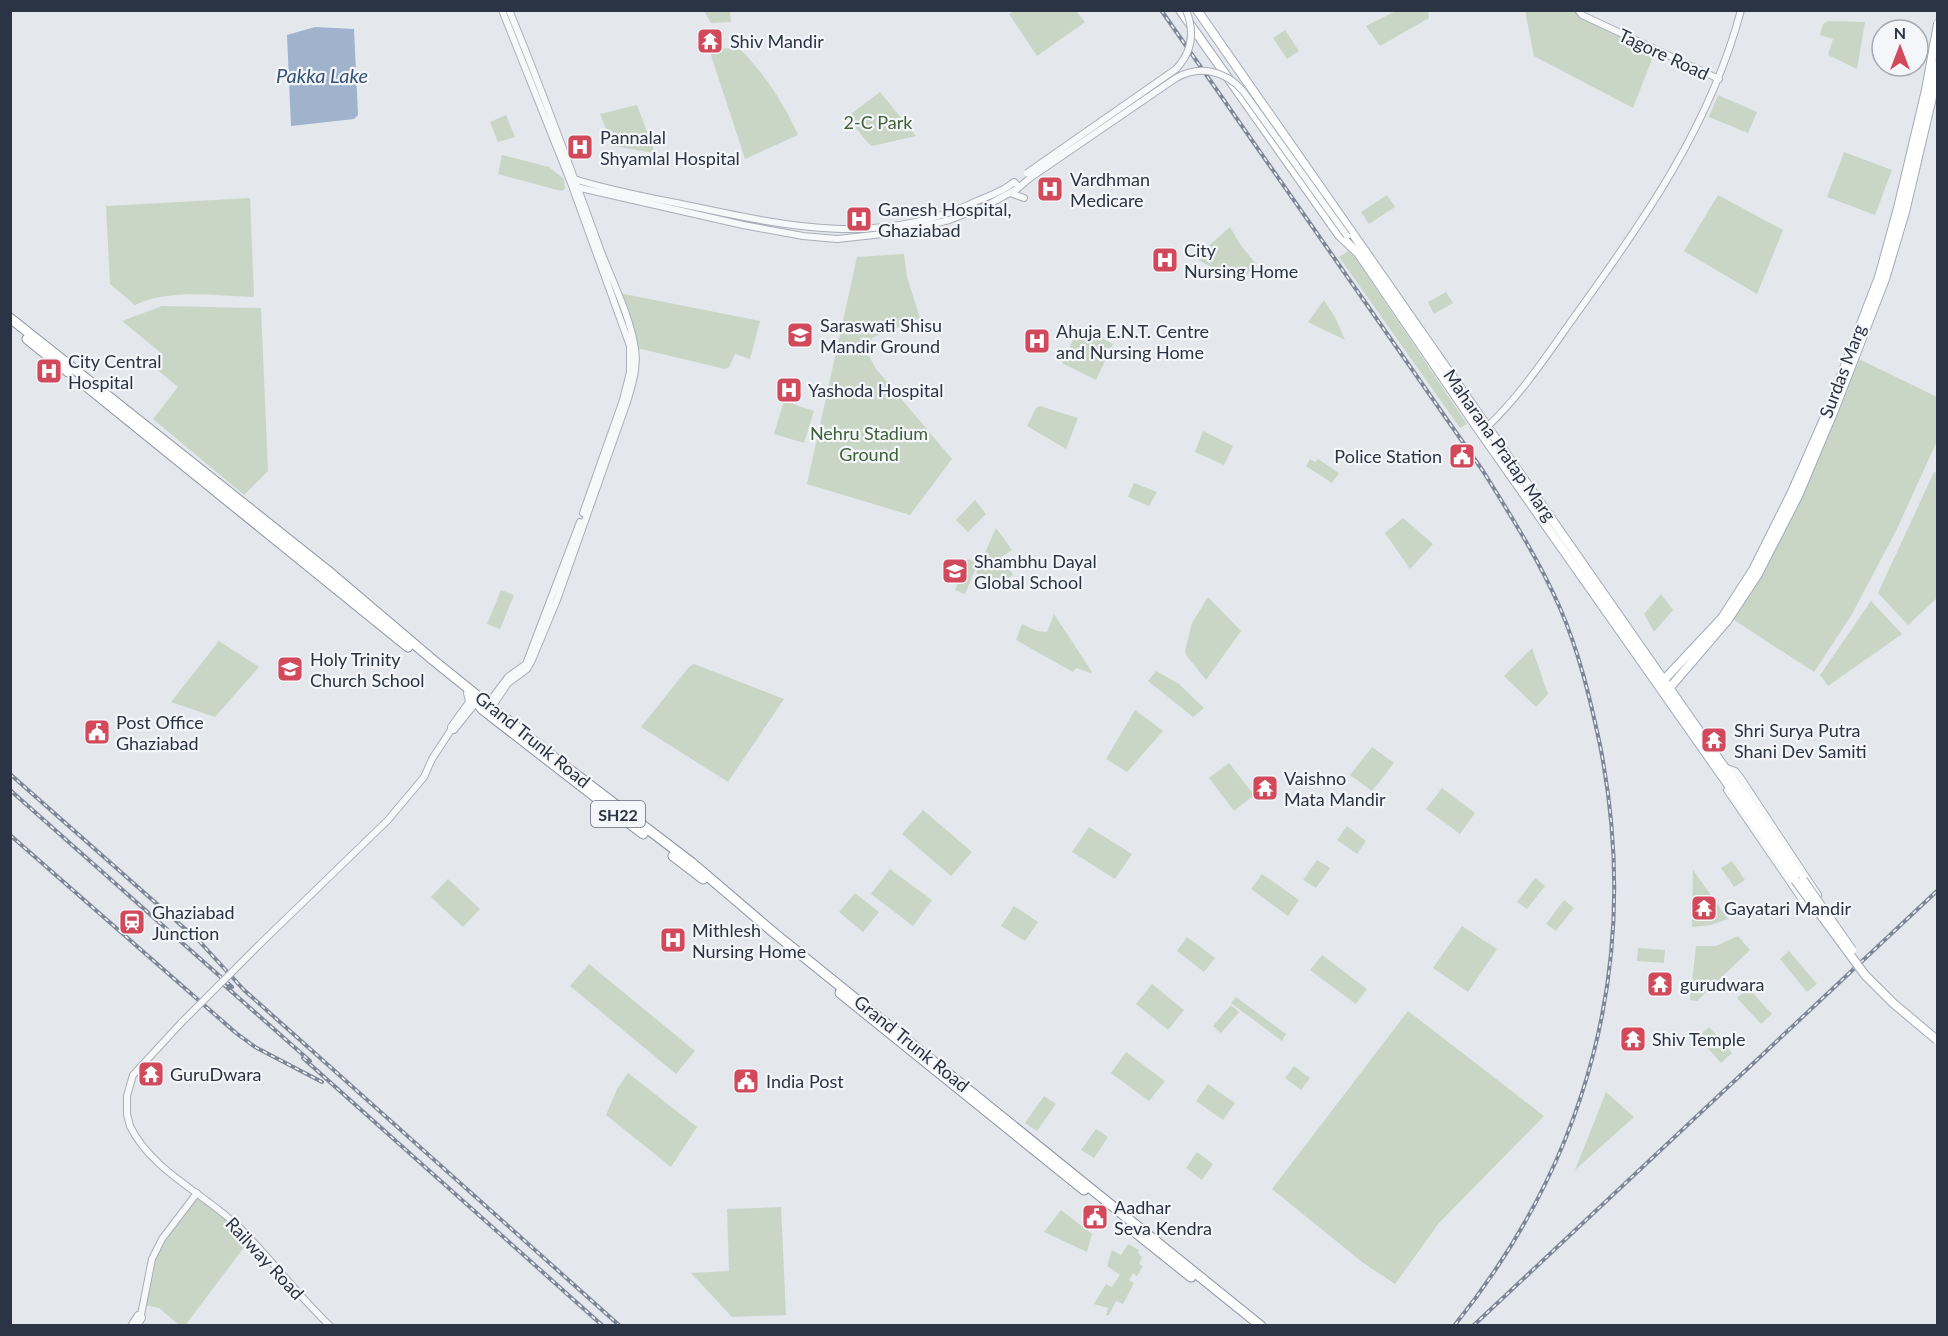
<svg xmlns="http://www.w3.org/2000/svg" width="1948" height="1336" font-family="Lato,sans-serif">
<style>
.green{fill:#c9d6c5}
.water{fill:#9fb4cc}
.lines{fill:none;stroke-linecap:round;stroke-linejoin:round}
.minor-casing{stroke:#a9aeb7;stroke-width:8}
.major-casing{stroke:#a3abb8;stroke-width:10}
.highway-casing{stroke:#8b94a3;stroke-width:11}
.minor{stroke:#f7f8fa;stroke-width:6}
.major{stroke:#fff;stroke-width:8}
.highway{stroke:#fff;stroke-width:9}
.rail-casing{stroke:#7d8696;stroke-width:4}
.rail{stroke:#f4f6f9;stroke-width:1.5;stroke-dasharray:4.5;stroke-linecap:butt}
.minor-bridge-casing{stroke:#a9aeb7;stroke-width:8;stroke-linecap:butt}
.major-bridge-casing{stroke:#a3abb8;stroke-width:10;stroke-linecap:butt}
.minor-bridge{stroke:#f7f8fa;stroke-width:6}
.major-bridge{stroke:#fff;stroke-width:8}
.labels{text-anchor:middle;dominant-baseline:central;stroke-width:4.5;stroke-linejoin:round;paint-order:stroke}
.shield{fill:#f4f6f9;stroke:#676e7b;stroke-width:1.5}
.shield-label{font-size:16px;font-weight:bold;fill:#2b3445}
.poi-label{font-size:18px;fill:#2b3445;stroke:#f4f6f9;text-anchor:start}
.street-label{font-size:18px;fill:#2b3445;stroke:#f4f6f9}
.park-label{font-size:18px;fill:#3f6138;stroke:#f4f6f9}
.water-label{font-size:20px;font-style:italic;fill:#34527a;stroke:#f4f6f9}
</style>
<rect width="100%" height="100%" fill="#e4e7ec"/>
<path class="green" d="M1015 10 1076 11 1085 22 1037 56 1009 14Z
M704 11H730L731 22 711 23Z
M1396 11H1428L1429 18 1380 46 1366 26Z
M1525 11H1578L1654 54 1633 108 1534 56Z
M1828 21 1865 22 1857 69 1828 55 1833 39 1820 35 1823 24Z
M1285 30 1299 51 1287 59 1273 38Z
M739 48C764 73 784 103 798 135L745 159 709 49Z
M880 92 916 136 872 146 868 143 847 117Z
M1718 95 1757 112 1748 133 1709 117Z
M637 105 655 153 613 146 600 114Z
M506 115 515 137 498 142 490 122Z
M1844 152 1892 170 1875 215 1827 197Z
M502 155 549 167 564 179 565 189 561 191 498 174Z
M1387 195 1395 207 1369 224 1361 212Z
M1718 195 1783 230 1757 294 1684 251Z
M250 198 254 297C215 296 171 288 135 305L110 284 106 206Z
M1230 227 1240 244 1256 264 1240 283 1195 258Z
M1350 250 1467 424 1460 428 1339 257Z
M904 254 907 277 920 318 872 338 868 354 876 369 952 459 910 515 807 484 857 257Z
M1446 292 1453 303 1434 314 1428 302Z
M619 293 760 321 750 359 735 354 729 367 725 369 637 348Z
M1324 300 1336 319 1345 340 1308 322Z
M162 306 261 308 268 471 244 495 153 419 178 387 154 367 161 353 122 321Z
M1080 326 1113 344 1096 380 1062 363Z
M1859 359 1937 397V441L1896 531 1851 616 1814 672 1731 618 1794 509Z
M784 401 814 411 804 443 774 434Z
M1040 406 1078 418 1066 449 1027 426 1036 408Z
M1203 431 1233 446 1224 465 1195 452Z
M1310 459 1315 462 1318 459 1339 473 1332 483 1306 466Z
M1934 472 1938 473 1937 598 1908 625 1878 593Z
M1134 483 1157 492 1149 506 1128 497Z
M975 500 986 514 968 532 956 520Z
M1403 518 1433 544 1410 569 1385 533Z
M996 528 1012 550 1001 557 1013 575 1001 583 976 573Z
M968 559 978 563 965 594 955 590Z
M501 590 514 595 500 629 487 624Z
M1661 594 1673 610 1654 632 1644 614Z
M1208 597 1241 631 1206 680 1186 655 1185 651 1192 623Z
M1871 601 1902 634 1828 686 1820 675Z
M1054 614 1092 672 1091 673 1076 668 1073 672 1016 640 1022 624 1037 631 1047 632Z
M219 641 259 667 215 717 171 702Z
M1532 648 1548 694 1536 707 1504 676Z
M694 664 784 699 728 782 641 727 689 667Z
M1156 671 1179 684 1204 708 1193 717 1148 681Z
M1135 710 1163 731 1127 772 1106 759Z
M1372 747 1394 763 1372 791 1350 775Z
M1229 763 1254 795 1234 811 1209 778Z
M1442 788 1475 813 1460 834 1426 809Z
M923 810 972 852 951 876 902 834Z
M1347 826 1366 841 1357 854 1337 840Z
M1089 827 1132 854 1115 879 1072 852Z
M1317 860 1330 868 1316 888 1303 880Z
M1732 861 1745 880 1734 887 1721 868Z
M890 869 932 900 913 926 871 894Z
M1693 870 1728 919 1711 925 1692 927Z
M1262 874 1299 900 1288 916 1251 889Z
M1535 878 1545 886 1527 909 1517 902Z
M448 879 480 909 463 927 431 897Z
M855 893 879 912 863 932 839 912Z
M1564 900 1574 908 1556 931 1546 924Z
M1014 906 1038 922 1025 941 1001 926Z
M1462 926 1497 949 1468 992 1433 968Z
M1738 936 1750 950 1697 1001 1690 1000 1696 946H1716Z
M1187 937 1215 958 1204 972 1177 951Z
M1638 948 1665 950 1664 963 1637 961Z
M1789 951 1817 984 1807 992 1780 959Z
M1322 955 1367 989 1356 1004 1310 970Z
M589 964 695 1051 676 1074 570 986Z
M1152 984 1184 1010 1168 1030 1136 1004Z
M1748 988 1772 1014 1761 1024 1737 998Z
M1236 997 1286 1034 1282 1041 1231 1003Z
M1231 1005 1239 1012 1221 1033 1213 1026Z
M1408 1011 1544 1116 1439 1223 1395 1284 1362 1262 1272 1189Z
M1709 1027 1732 1053 1721 1063 1698 1037Z
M1126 1052 1165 1081 1149 1101 1111 1073Z
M1294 1066 1310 1078 1301 1090 1285 1078Z
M628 1073 697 1127 671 1167 606 1115 617 1089Z
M1208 1084 1235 1103 1223 1120 1196 1101Z
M1606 1092 1634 1117 1575 1170Z
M1044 1096 1056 1104 1037 1131 1025 1123Z
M1096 1129 1108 1137 1094 1158 1081 1150Z
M1197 1152 1213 1164 1202 1180 1186 1168Z
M196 1197H198L228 1222 248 1242 187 1323 189 1325H179L159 1308 144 1305 154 1258Z
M781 1207 786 1315 732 1317 691 1273 729 1271 727 1209Z
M1061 1210 1092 1234 1087 1252 1044 1232Z
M1128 1244 1139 1250 1138 1253 1142 1257 1139 1264 1143 1266 1137 1276 1133 1273 1129 1280 1134 1283 1123 1304 1116 1301 1109 1315H1106L1108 1308 1094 1304 1106 1284 1112 1287 1120 1275 1107 1266 1112 1250 1121 1255Z"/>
<path class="water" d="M315 27 354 29 358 115 354 119 291 126 287 35Z"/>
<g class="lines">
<defs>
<path id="minor" d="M502 10 571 183 630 346V372L623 400 583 513
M1578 10 1582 15 1719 79
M574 179C612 191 652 198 691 206 789 227 881 247 977 201 989 196 1004 191 1014 182L1019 187
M576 187 743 225 803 236 837 239 902 232 949 220 986 206 1017 189 1030 178
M1010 193 1024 198
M1487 427C1522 394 1549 352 1577 313 1645 219 1711 124 1741 10
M487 705 508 677 526 664 580 522
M490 710 508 683 527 669 532 660 557 600 627 402C632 385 638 367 635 349 630 315 612 281 600 249 571 169 542 89 509 10
M451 730H454L478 700
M1727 768 1735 771 1740 777 1818 895 1805 904 1727 790
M260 944 388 820 424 777 432 759 451 730V727L469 702 467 693
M130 1126C152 1172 208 1195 243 1231 273 1262 299 1296 330 1326
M141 1315 152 1259 162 1239 197 1193
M131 1326 138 1315H141
M137 1326 142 1318 141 1315"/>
<path id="major" d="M1180 10 1339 235 1358 253 1476 426 1795 880
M1197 10 1803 880
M1662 682 1722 618 1753 570 1791 494 1828 410 1879 277 1898 208 1926 90 1938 24
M1667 691 1727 621 1758 574 1798 496 1833 413 1885 279 1905 212 1933 93 1938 64"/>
<path id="highway" d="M10 318 327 570 433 660 561 763 691 862 773 932 1261 1326
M27 339 68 372
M81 382 408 647
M471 696 483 710 643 834
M673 856 703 879
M840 993 1084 1190
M1136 1233 1191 1277"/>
</defs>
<use href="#minor" class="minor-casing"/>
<use href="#major" class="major-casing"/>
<use href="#highway" class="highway-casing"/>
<use href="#minor" class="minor"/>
<use href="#major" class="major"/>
<use href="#highway" class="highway"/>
<defs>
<path id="rail" d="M1161 10 1483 471C1511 516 1539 560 1560 608 1579 652 1590 698 1600 745 1642 959 1590 1157 1454 1326
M10 774 200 942 244 990 290 1031 620 1326
M10 790 232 987
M10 835 236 1033 255 1047 322 1082
M223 984 310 1061
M303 1058 603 1326
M1473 1326 1938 890"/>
</defs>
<use href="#rail" class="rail-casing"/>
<use href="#rail" class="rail"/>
<defs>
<path id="minor-bridge" d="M1027 173 1176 69C1192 52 1195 32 1186 10
M1030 178 1176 78C1199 65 1225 70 1243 91L1347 236
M130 1126 127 1114V1096L133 1075 182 1022 260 944"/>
<path id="major-bridge" d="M1795 880 1865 975 1893 1003 1937 1040
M1803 880 1852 950"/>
</defs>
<use href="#minor-bridge" class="minor-bridge-casing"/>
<use href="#major-bridge" class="major-bridge-casing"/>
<use href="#minor-bridge" class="minor-bridge"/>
<use href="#major-bridge" class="major-bridge"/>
</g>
<defs>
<symbol id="temple-square" viewBox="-11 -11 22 22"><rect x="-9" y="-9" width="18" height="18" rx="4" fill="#d1495b" stroke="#f4f6f9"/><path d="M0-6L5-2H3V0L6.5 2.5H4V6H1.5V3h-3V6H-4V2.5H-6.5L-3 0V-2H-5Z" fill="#fff"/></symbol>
<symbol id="hospital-square" viewBox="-11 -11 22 22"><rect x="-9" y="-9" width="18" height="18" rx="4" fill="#d1495b" stroke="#f4f6f9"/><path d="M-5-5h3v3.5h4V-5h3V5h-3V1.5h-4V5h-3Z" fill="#fff"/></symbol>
<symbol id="school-square" viewBox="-11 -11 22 22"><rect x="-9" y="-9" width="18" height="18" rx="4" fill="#d1495b" stroke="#f4f6f9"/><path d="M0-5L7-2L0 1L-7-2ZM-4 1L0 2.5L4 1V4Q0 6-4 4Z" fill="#fff"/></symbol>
<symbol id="civic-square" viewBox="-11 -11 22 22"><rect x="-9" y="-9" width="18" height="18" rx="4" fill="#d1495b" stroke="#f4f6f9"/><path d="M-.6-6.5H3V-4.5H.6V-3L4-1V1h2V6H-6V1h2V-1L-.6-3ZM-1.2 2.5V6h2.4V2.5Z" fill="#fff"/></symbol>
<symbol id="station-square" viewBox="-11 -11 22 22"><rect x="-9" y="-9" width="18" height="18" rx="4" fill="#d1495b" stroke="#f4f6f9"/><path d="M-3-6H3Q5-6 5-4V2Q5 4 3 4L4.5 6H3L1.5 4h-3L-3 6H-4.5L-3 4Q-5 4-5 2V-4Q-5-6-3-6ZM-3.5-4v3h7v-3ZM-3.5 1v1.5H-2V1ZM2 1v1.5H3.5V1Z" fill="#fff"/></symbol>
</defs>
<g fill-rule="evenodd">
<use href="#temple-square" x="695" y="26" width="30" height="30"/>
<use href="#hospital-square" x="565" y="132" width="30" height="30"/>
<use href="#hospital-square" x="1035" y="174" width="30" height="30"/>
<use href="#hospital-square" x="844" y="204" width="30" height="30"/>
<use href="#hospital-square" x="1150" y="245" width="30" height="30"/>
<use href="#school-square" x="785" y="320" width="30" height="30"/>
<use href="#hospital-square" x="1022" y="326" width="30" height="30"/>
<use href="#hospital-square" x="34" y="356" width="30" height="30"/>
<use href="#hospital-square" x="774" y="375" width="30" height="30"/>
<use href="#civic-square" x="1447" y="441" width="30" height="30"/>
<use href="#school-square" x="940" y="556" width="30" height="30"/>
<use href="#school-square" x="275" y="654" width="30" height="30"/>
<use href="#civic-square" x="82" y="717" width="30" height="30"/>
<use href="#temple-square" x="1699" y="725" width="30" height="30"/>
<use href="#temple-square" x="1250" y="773" width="30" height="30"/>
<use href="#temple-square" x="1689" y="893" width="30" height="30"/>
<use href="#station-square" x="117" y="907" width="30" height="30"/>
<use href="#hospital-square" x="658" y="925" width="30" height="30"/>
<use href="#temple-square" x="1645" y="969" width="30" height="30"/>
<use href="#temple-square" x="1618" y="1024" width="30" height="30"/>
<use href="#temple-square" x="136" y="1059" width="30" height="30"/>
<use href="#civic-square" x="731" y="1066" width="30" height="30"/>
<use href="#civic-square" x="1080" y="1202" width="30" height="30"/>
</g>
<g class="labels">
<rect class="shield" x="591" y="801" width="54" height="26" rx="4.5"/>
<g class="shield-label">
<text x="618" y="814">SH22</text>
</g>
<g class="poi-label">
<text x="730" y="41">Shiv Mandir</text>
<text x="600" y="137">Pannalal<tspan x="600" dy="21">Shyamlal Hospital</tspan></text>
<text x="1070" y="179">Vardhman<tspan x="1070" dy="21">Medicare</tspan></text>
<text x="878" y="209">Ganesh Hospital,<tspan x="878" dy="21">Ghaziabad</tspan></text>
<text x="1184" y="250">City<tspan x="1184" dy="21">Nursing Home</tspan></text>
<text x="820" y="325">Saraswati Shisu<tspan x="820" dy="21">Mandir Ground</tspan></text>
<text x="1056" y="331">Ahuja E.N.T. Centre<tspan x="1056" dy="21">and Nursing Home</tspan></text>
<text x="68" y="361">City Central<tspan x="68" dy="21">Hospital</tspan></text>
<text x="808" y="390">Yashoda Hospital</text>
<text x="1442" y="456" text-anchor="end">Police Station</text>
<text x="974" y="561">Shambhu Dayal<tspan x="974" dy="21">Global School</tspan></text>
<text x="310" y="659">Holy Trinity<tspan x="310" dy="21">Church School</tspan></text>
<text x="116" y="722">Post Office<tspan x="116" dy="21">Ghaziabad</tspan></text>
<text x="1734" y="730">Shri Surya Putra<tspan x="1734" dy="21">Shani Dev Samiti</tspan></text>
<text x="1284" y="778">Vaishno<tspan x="1284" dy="21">Mata Mandir</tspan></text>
<text x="1724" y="908">Gayatari Mandir</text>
<text x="152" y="912">Ghaziabad<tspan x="152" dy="21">Junction</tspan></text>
<text x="692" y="930">Mithlesh<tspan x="692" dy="21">Nursing Home</tspan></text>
<text x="1680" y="984">gurudwara</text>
<text x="1652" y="1039">Shiv Temple</text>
<text x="170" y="1074">GuruDwara</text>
<text x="766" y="1081">India Post</text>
<text x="1114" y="1207">Aadhar<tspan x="1114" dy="21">Seva Kendra</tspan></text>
</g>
<g class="street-label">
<text transform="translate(1664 54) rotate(25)">Tagore Road</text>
<text transform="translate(1842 371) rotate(-69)">Surdas Marg</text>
<text transform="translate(1500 445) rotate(55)">Maharana Pratap Marg</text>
<text transform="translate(533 739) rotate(39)">Grand Trunk Road</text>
<text transform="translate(912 1043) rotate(39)">Grand Trunk Road</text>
<text transform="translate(265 1258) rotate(47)">Railway Road</text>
</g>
<g class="park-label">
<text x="878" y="122">2-C Park</text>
<text x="869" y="433">Nehru Stadium<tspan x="869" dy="21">Ground</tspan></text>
</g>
<g class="water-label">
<text x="322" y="75">Pakka Lake</text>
</g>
</g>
<rect width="1948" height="1336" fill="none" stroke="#2b3445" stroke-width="24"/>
<g transform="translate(1900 48)"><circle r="28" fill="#f4f6f9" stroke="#a4a8b1" stroke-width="1.5"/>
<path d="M0-4.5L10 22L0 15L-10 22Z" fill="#d1495b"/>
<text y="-9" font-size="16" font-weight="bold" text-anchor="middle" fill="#2b3445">N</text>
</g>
</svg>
